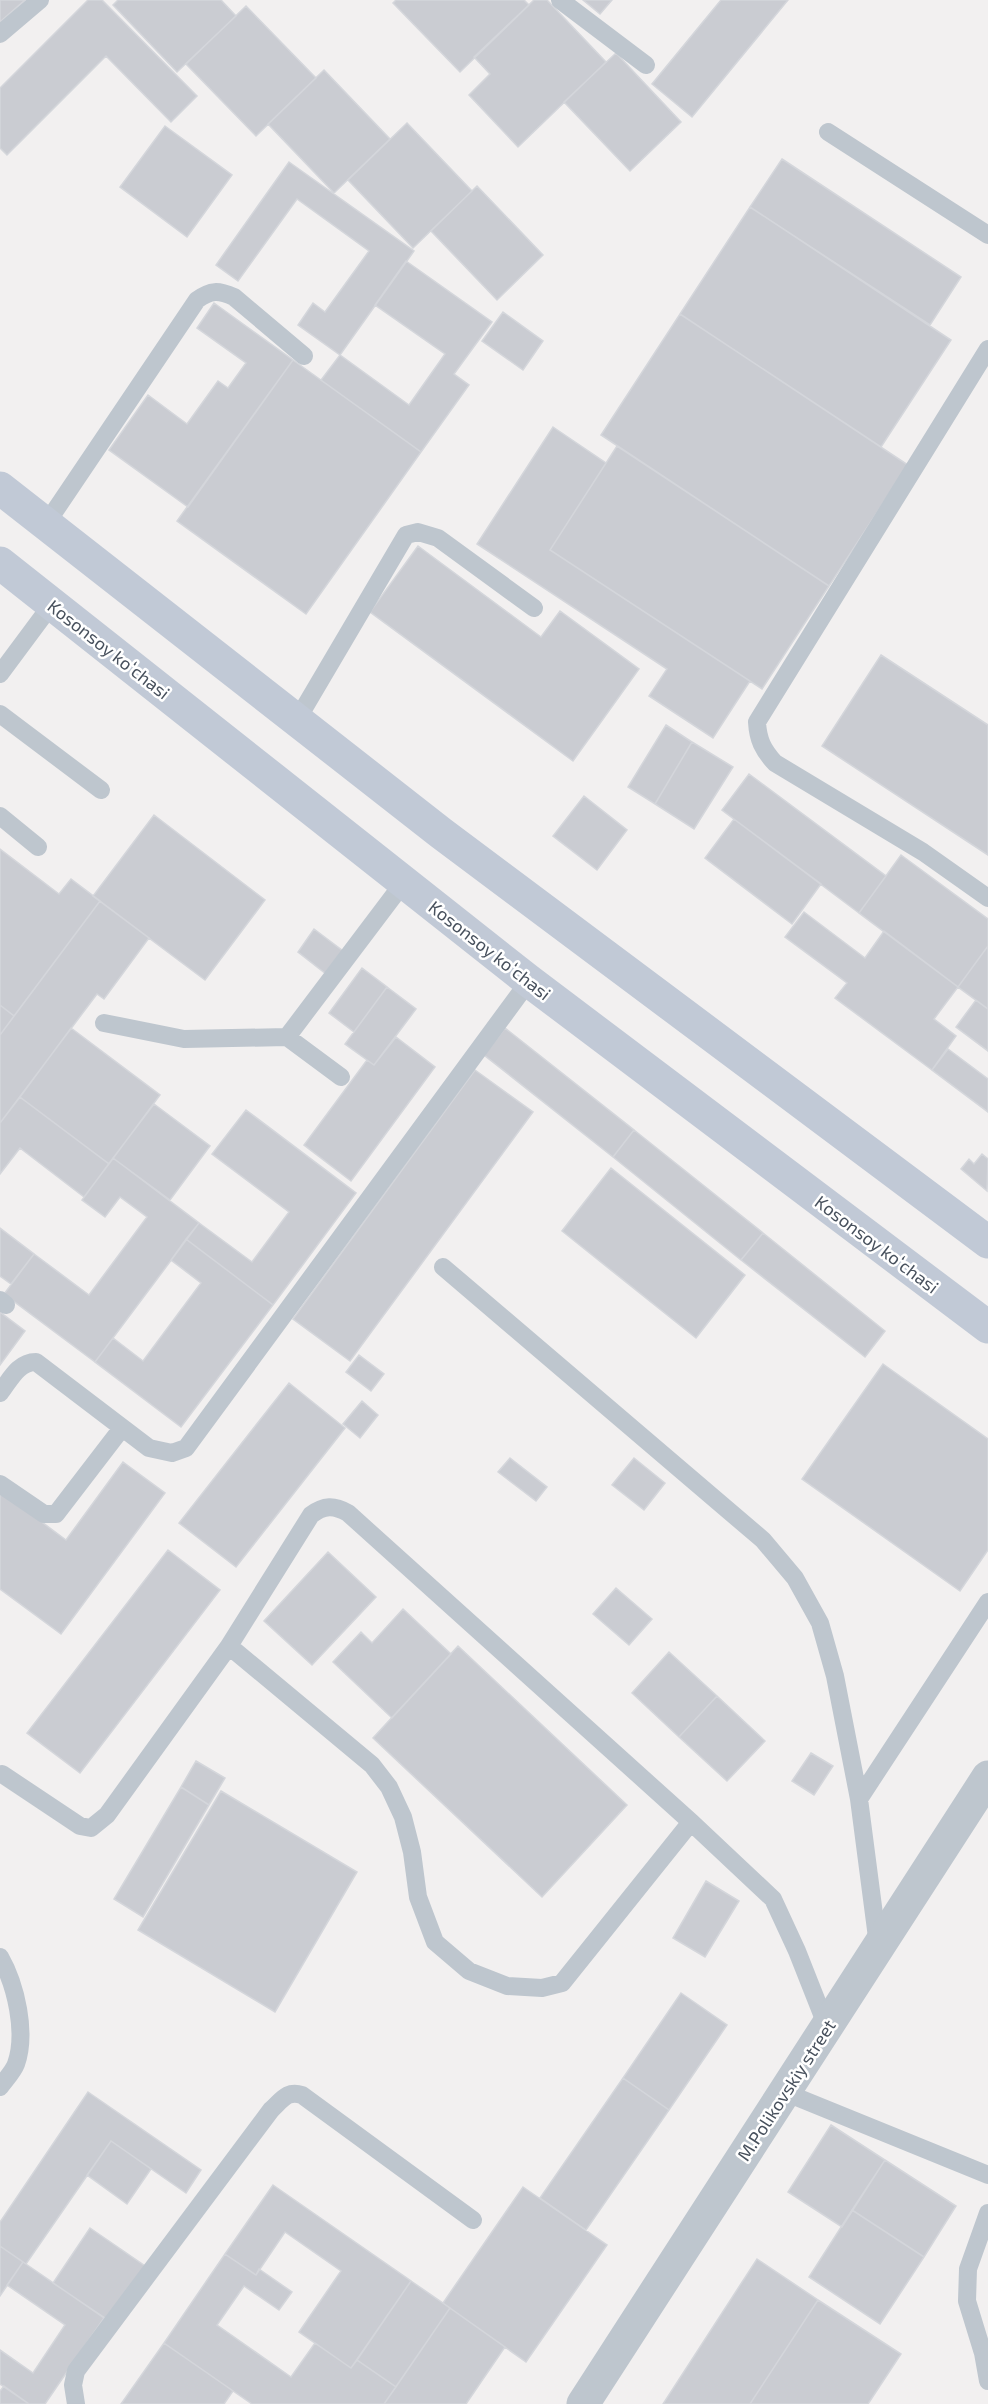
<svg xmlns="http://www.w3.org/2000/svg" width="988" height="2404" font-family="'Exo 2',sans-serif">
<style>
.building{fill:#caccd2;stroke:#d4d6db;stroke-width:1.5}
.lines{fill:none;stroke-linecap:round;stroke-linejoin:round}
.lane{stroke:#bec6ce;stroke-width:18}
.street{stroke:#bec6ce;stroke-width:33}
.secondary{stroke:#c1c9d6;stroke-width:33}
.labels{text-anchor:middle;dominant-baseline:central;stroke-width:5;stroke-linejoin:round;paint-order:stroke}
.street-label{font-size:18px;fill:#48515d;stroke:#fff}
</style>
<rect width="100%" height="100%" fill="#f2f0f0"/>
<path class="building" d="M0 0H25L0 22Z
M88 0H102L197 96 171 122 106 56 7 155 0 148V88Z
M118 0H221L236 16 177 72 113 5Z
M396 0H524L529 5 460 72 393 3Z
M534 0H547L606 62 518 147 469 95 490 74 474 57Z
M583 0H612L600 14Z
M721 0H788L692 117 652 84Z
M246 6 316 78 256 136 186 64Z
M616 53 681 122 630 171 564 102Z
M324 70 390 139 334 193 268 124Z
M407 123 472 191 413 248 348 180Z
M165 126 232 175 187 237 120 187Z
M782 159 961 277 930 325 750 207Z
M289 162 414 251 340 355 298 325 313 303 325 312 369 251 297 199 238 281 216 265Z
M477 186 543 255 497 300 431 231Z
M750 207 951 340 881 447 680 314Z
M406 261 492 322 454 374 469 385 421 452 321 380 340 355 409 405 445 354 375 305Z
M214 303 293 360 188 507 109 450 148 395 187 424 218 381 228 388 246 363 197 328Z
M503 312 543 341 523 370 482 341Z
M680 314 908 465 829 586 601 435Z
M293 360 421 452 306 614 177 521Z
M553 427 606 463 550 550 750 681 713 738 649 696 667 669 477 544Z
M617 446 829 586 762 689 550 550Z
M418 546 541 637 560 611 639 669 573 761 370 612Z
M881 655 988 725V855L822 746Z
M666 725 692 742 655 804 628 787Z
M692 742 733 767 694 829 655 804Z
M749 774 886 876 859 913 722 810Z
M584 796 627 830 597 870 553 836Z
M154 815 265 900 205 980 93 896Z
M734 819 821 884 792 924 705 858Z
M0 849 59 894 71 879 100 901 14 1016 0 1005Z
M901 855 988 919V946L958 987 859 913Z
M100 901 149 938 104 999 97 994 0 1123V1035Z
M804 912 865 958 884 931 958 987 934 1019 956 1036 932 1070 835 998 847 983 785 937Z
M314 929 343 951 326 974 298 952Z
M988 946V1009L958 987Z
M362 968 387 987 354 1032 329 1013Z
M387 987 416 1009 374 1065 345 1044Z
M976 1000 988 1009V1051L956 1027Z
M0 1005 14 1016 0 1035Z
M71 1028 160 1095 109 1164 20 1097Z
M505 1028 634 1130 613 1157 484 1055Z
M396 1037 435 1067 351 1181 304 1145 367 1060 374 1065Z
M948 1049 988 1079V1112L932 1070Z
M475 1070 533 1112 350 1361 293 1319Z
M20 1097 109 1164 84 1197 20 1148 0 1174V1123Z
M154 1104 210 1146 170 1200 113 1158Z
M246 1110 356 1193 273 1305 186 1239 199 1223 252 1262 289 1212 212 1154Z
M634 1130 763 1233 741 1260 613 1157Z
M982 1154 988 1159 987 1191 961 1169 969 1159 974 1164Z
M113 1158 199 1223 95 1362 4 1294 34 1254 89 1295 147 1217 120 1197 105 1217 82 1200Z
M611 1168 745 1275 696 1338 562 1231Z
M0 1228 34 1254 11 1284 0 1276Z
M763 1233 885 1331 865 1357 741 1260Z
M186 1239 273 1305 181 1427 95 1362 113 1338 143 1361 201 1283 171 1260Z
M0 1312 25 1331 0 1365Z
M359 1355 384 1374 371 1391 346 1372Z
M883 1364 988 1439V1550L960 1591 802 1479Z
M289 1383 345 1428 236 1567 179 1523Z
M362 1401 378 1415 360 1438 343 1424Z
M510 1458 547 1487 536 1501 498 1472Z
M634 1458 665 1483 644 1510 612 1485Z
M123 1462 165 1493 61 1634 0 1589V1491L66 1540Z
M168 1550 220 1590 80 1773 27 1733Z
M328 1552 376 1597 312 1665 264 1621Z
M616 1588 652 1619 629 1645 593 1614Z
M403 1609 451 1654 392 1718 333 1662 361 1632 372 1643Z
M458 1646 627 1805 542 1897 373 1738Z
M669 1652 717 1696 679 1737 632 1693Z
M717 1696 765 1741 727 1781 679 1737Z
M811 1753 833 1766 814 1795 792 1781Z
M196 1761 225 1778 209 1805 181 1787Z
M181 1787 209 1805 143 1917 114 1899Z
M221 1791 357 1872 275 2012 138 1930Z
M706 1881 739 1901 705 1957 673 1938Z
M681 1993 727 2025 669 2110 623 2078Z
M623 2078 669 2110 586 2230 540 2198Z
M88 2092 201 2170 186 2193 111 2141 26 2264 0 2246V2222Z
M831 2125 885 2160 842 2227 788 2192Z
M111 2141 151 2169 127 2204 87 2175Z
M885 2160 956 2206 924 2257 852 2210Z
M273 2185 411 2281 351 2368 299 2332 341 2271 285 2232 256 2275 225 2254Z
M523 2187 607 2245 526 2362 443 2303Z
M852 2210 924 2257 880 2324 809 2277Z
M90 2228 148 2268 111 2322 53 2283Z
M0 2246 23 2262 0 2296Z
M225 2254 256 2275 259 2269 292 2292 279 2310 244 2286 217 2325 291 2377 315 2343 351 2368 357 2360 396 2387 384 2404H252L164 2343Z
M757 2259 818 2300 750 2404H663Z
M23 2262 104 2318 45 2404H29L0 2384V2350L33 2373 65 2325 7 2285Z
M411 2281 450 2308 396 2387 357 2360Z
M818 2300 901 2354 868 2404H750Z
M450 2308 505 2347 466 2404H384Z
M164 2343 233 2391 224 2404H121Z
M4 2386 29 2404H0V2391Z"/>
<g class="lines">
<path class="lane" d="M560 0 646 65
M0 34 40 0
M828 132 988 235
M988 349 757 722C758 740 763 750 775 763L923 852 988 898
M46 524 197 300C211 290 218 290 234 297L304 356
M0 674 52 604
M0 714 101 790
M297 720 406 535 418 532 438 538 534 608
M0 816 38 847
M104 1023 184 1039 287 1037 404 882
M287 1037 341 1077
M443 1267 763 1540 795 1578 820 1623 835 1676 859 1799 878 1945
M0 1300 6 1305
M0 1393C10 1380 18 1362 36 1362L149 1448 172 1453 186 1448 529 981
M0 1484 44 1514H56L122 1428
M2 1774 80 1826 91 1828 107 1815 229 1646
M859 1799 988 1602
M691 1822 562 1983 542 1988 507 1986 469 1971 435 1942 418 1897 412 1852 403 1817 389 1787 372 1765 229 1646 311 1515C324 1505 334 1505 348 1513L691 1822 773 1899 797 1951 827 2027
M0 1957C16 1985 27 2033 16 2064 13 2072 5 2080 0 2087
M784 2092 988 2175
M988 2213 968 2269 967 2301 983 2353 988 2381
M76 2404 73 2385 76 2371 271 2110C282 2100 287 2090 302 2095L473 2220"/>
<path class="street" d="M583 2404 988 1777"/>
<path class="secondary" d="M0 488 441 833 988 1242
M0 563 529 981 988 1327"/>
</g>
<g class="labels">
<g class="street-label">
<text transform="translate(109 649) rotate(38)">Kosonsoy koʻchasi</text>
<text transform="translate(490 950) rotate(38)">Kosonsoy koʻchasi</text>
<text transform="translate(877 1244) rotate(37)">Kosonsoy koʻchasi</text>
<text transform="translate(786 2090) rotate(-57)">M.Polikovskiy street</text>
</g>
</g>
</svg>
